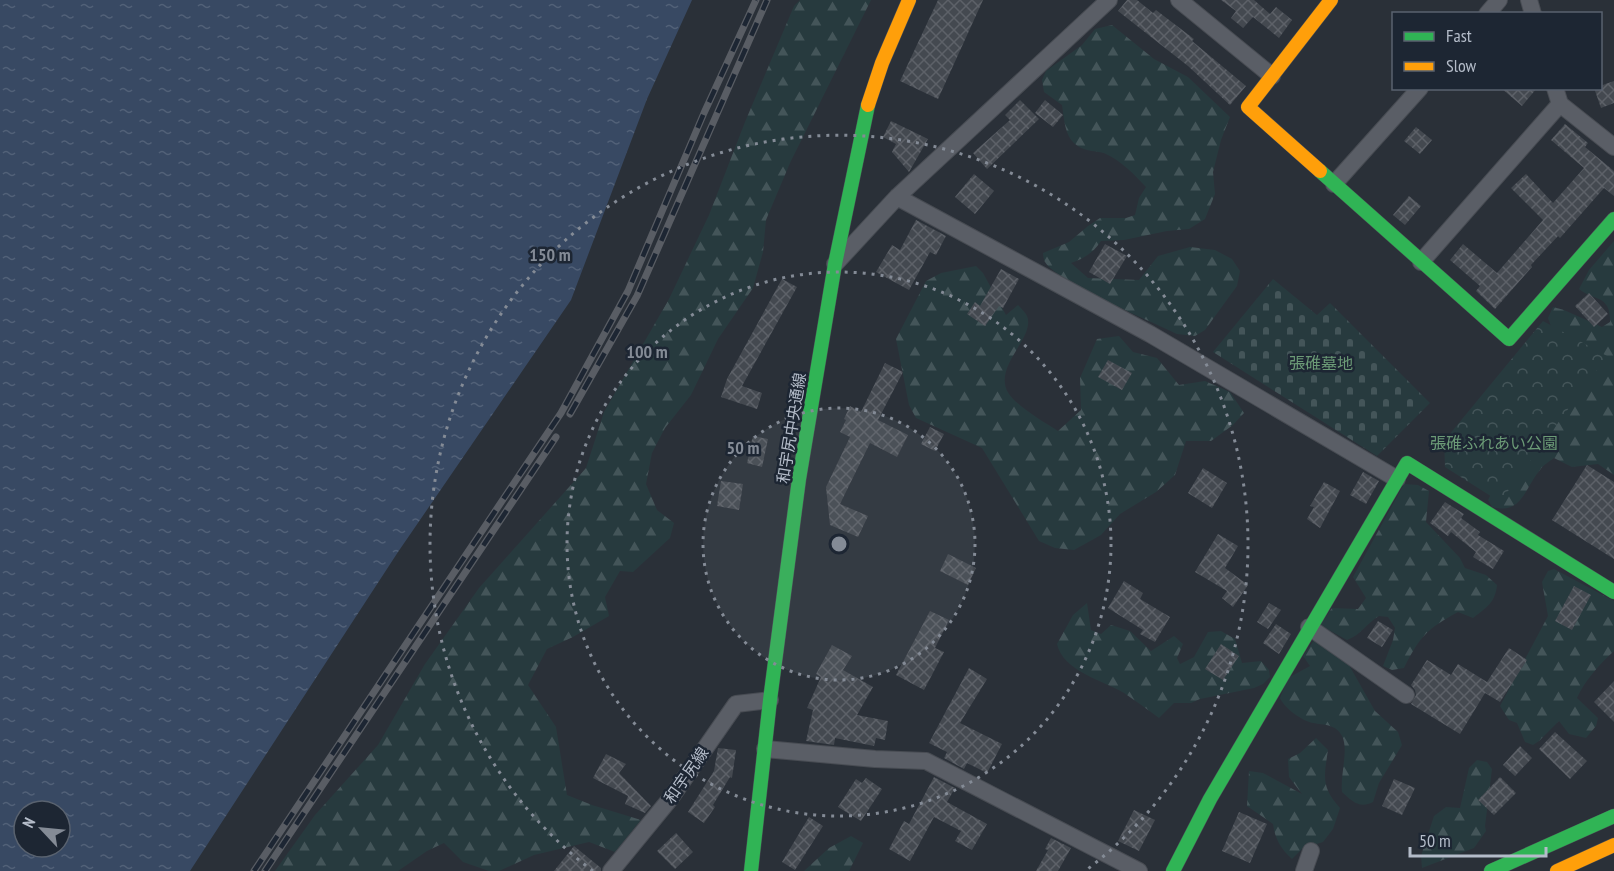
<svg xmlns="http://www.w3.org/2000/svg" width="1614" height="871" font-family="'PT Sans Narrow','Noto Sans JP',sans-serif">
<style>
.forest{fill:url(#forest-firs)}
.cemetery{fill:url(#cemetery-stones)}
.park{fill:url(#park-crowns)}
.water{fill:url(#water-ripples);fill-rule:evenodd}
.building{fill:url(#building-cross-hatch)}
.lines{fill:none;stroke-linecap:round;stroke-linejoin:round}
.street-casing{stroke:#484c53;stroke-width:18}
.fast-casing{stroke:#484c53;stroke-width:15}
.slow-casing{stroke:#484c53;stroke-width:15}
.street{stroke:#5a5e66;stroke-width:16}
.fast{stroke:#30b455;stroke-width:14}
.slow{stroke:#ff9f0a;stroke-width:14}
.rail-casing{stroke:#595d64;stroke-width:7}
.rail{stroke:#1d2633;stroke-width:4.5;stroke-dasharray:14;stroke-linecap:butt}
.ring{fill:none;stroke:#848b96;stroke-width:3;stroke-dasharray:3 6}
.labels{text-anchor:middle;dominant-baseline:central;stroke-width:5;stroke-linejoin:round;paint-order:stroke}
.park-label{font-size:16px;fill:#6b9a76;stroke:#1d2633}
.street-label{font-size:16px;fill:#b4bcc9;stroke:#1d2633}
.centre{fill:#848b96;stroke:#1d2633;stroke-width:3}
.ring-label{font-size:18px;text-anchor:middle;font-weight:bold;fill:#848b96;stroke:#1d2633;stroke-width:5;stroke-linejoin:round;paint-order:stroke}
</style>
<defs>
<pattern id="forest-firs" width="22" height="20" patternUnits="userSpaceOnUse" patternTransform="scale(1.5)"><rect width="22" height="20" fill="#273a3e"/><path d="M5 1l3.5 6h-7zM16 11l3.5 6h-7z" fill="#445559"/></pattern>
<pattern id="cemetery-stones" width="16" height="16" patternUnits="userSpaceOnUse" patternTransform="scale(1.5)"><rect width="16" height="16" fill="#273a3e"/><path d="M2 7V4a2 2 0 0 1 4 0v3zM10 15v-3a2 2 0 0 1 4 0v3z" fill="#445559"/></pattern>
<pattern id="park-crowns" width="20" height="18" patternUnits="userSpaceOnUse" patternTransform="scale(1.5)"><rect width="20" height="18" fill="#273a3e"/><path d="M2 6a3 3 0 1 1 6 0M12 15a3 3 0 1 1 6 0" fill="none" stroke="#445559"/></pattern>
<pattern id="water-ripples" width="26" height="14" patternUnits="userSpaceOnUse" patternTransform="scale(1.5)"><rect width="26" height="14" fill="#384963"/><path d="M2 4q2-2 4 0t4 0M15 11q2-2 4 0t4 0" fill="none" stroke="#526178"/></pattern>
<pattern id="building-cross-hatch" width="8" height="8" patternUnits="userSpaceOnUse" patternTransform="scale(1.5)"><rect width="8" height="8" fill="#444950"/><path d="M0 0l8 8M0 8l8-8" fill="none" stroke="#5d6168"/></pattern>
</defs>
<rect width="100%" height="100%" fill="#2a3038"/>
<path class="forest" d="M800 0H871L790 163 766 220 763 252 753 288 718 339 691 395 665 428 652 453 646 484 657 510 674 523 670 538 633 572 620 571 605 597 609 616 573 637 547 649 528 685 556 727 567 795 592 805 641 820 615 852 589 842 534 855 499 871H489L463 862 444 843 427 851 398 871H275L315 815 378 745 425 664 479 588 586 468 604 412 669 299 709 215 745 122 794 6Z
M1112 25 1154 59 1188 77 1230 117 1221 140 1213 172 1215 194 1205 219 1189 229 1167 231 1124 240 1101 241C1093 253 1085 258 1071 263L1088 278 1139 280 1158 256 1190 247 1215 250 1232 259 1240 271 1237 286 1205 330 1195 336 1177 334C1151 321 1058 283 1045 262 1044 261 1043 255 1043 253L1069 242 1088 226 1100 218H1126L1135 215 1139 198 1146 187C1135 175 1120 160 1106 154 1100 151 1093 152 1087 150 1065 144 1065 125 1062 105L1044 92 1042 80 1046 71 1082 45 1095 29Z
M1614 241V475L1598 464 1572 467 1554 458C1549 462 1543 465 1540 470 1524 489 1522 515 1492 507L1488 500 1497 483 1556 340 1548 318 1553 307 1564 310 1602 327 1610 322C1611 295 1594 301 1579 289L1589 270Z
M976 266 983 273 1006 315 1018 305C1021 308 1025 312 1027 316 1036 338 991 367 1009 394 1018 407 1044 422 1058 431L1081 410 1080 378 1097 339 1119 336 1133 352 1157 358 1179 385 1205 381 1230 392 1244 413 1233 425 1211 441H1186L1175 475 1156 492 1120 514 1101 535 1074 550 1055 548 1039 541 982 448 916 418 909 405 896 339 926 281 941 273Z
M1404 484 1418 485 1429 491 1426 522 1460 558 1465 568 1486 575 1497 585C1495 603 1487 607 1473 618L1458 612C1427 629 1420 636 1404 668L1392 670 1383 666 1393 640 1395 628 1388 617 1379 616C1367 623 1361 635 1347 640L1320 625 1332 608 1358 609 1366 598 1353 577Z
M1554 569 1614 601V651C1599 665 1586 679 1577 698L1598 718 1596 726 1586 738 1569 734 1559 721 1539 741 1533 745 1525 742 1517 723 1509 720 1500 706 1548 616 1542 582 1548 571Z
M1087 603 1091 630 1101 634 1111 625 1130 631 1151 651 1174 636 1183 644 1177 658 1180 664 1194 657 1208 632 1221 631 1235 639 1242 663 1261 661 1269 670 1270 677 1263 684 1254 688 1200 699 1191 703H1174L1159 718C1148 710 1136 701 1124 693 1102 680 1063 671 1057 644L1073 615Z
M1315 639 1349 665 1375 711 1398 732 1402 745 1379 783 1373 802C1359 809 1352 801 1342 792 1340 775 1349 749 1342 736 1336 724 1324 725 1313 723 1302 721 1284 708 1280 698L1288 678 1310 666 1303 656Z
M1316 738 1328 750C1324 777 1321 787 1340 808L1333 829 1323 842 1303 848 1292 859C1281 849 1275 839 1273 824L1247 806 1249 771 1263 773 1302 794 1289 777 1288 759 1300 753Z
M1477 760 1487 762 1492 769 1485 826 1486 831 1474 848 1422 868 1421 856 1434 816 1446 807 1460 808 1469 768Z
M851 836 863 843 849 871H804L829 848Z"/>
<path class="cemetery" d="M1273 279 1317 315 1330 303 1430 403 1377 456 1213 352Z"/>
<path class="park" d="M1543 321 1607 356 1500 502 1445 467 1444 441Z"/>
<path class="water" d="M0 0H692L647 99 571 300 398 552 190 871H0ZM24 811H60V847H24Z"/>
<path class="building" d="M938 0H983L938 99 900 81Z
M1127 0H1137L1153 13 1156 10 1194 39 1192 41 1246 86 1230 105 1188 66 1118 11Z
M1221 0H1254L1270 14 1276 7 1292 20 1279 38 1253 17 1243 28 1231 18 1236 11Z
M1614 81V103L1601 108 1594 88H1600V86Z
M1501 88H1537L1522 106Z
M1020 100 1039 119 987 169 973 153 1010 120 1005 115Z
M1045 100 1063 115 1053 127 1035 113Z
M891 121 928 139 909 172 892 152 896 144 883 137Z
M1565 124 1588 143 1585 147 1614 171V196L1604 188 1560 238 1558 236 1531 265 1532 267 1495 309 1476 291 1480 286 1450 260 1463 244 1497 273 1543 220 1511 188 1526 174 1553 203 1584 168 1551 140Z
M1416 127 1432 140 1420 154 1404 141Z
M974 174 994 191 975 214 955 197Z
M1409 196 1421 206 1405 225 1393 215Z
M916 220 946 236 936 255 930 252 909 290 876 272 892 245 900 250Z
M1105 244 1127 256 1110 284 1089 272Z
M1001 269 1019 279 1003 308 999 306 985 326 967 314 975 302 980 306Z
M782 279 797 287 742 386 762 393 757 409 721 397 727 379Z
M1589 293 1608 314 1594 327 1575 306Z
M1108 360 1132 373 1122 390 1098 377Z
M885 363 903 372 878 420 908 435 897 457 870 443 840 504 868 516 858 537 830 525 826 487 850 437 840 432 846 420 844 419 850 406 861 412Z
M930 427 944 434 935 451 921 444Z
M753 436 768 439 762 467 747 463Z
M1587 465 1614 482V559L1552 520Z
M1203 468 1227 483 1212 508 1188 493Z
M1363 472 1379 481 1366 504 1350 495Z
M721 481 743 484 739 510 717 506Z
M1324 482 1340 491 1320 528 1307 519 1314 507 1310 506Z
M1445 502 1464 514 1461 518 1480 532 1478 535 1504 551 1493 569 1473 557 1476 552 1451 532 1448 536 1430 523Z
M1218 534 1238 546 1225 568 1248 585 1233 607 1222 598 1227 591 1195 572Z
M948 554 976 568 968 585 940 571Z
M1124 581 1143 593 1140 599 1170 617 1155 642 1140 634 1143 630 1108 608Z
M1574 586 1591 595 1572 630 1555 621Z
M1269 603 1281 610 1268 629 1257 622Z
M930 611 949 620 935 648 944 652 924 690 896 675Z
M1378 621 1393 630 1382 647 1367 638Z
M1276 624 1291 634 1279 654 1263 643Z
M1221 644 1239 656 1223 680 1205 669Z
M832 645 852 656 843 670 873 687 857 715 888 721 885 740 876 738 874 746 835 738 834 745 806 741 813 710 807 708 821 677 816 674Z
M1509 648 1527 660 1500 702 1485 693 1460 734 1411 704 1416 695 1415 690 1411 685 1427 660 1451 675 1458 664 1487 682Z
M969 668 987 679 960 723 1002 744 987 773 967 763 964 769 944 758 947 752 929 743Z
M1614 681V722L1594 702Z
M1555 732 1587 761 1570 779 1539 749Z
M1520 746 1532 758 1515 776 1503 765Z
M718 748 736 750 732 778 730 777 713 805 715 807 704 823 688 812 714 771Z
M606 754 626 764 619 773 651 806 645 813 625 804 628 796 593 778Z
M934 777 955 788 947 802 987 824 972 850 955 841 961 831 934 817 910 861 889 849 904 821 909 824Z
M1500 777 1516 793 1494 815 1478 800Z
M866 778 882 789 861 821 838 807 856 779 862 783Z
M1394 779 1415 788 1402 815 1382 806Z
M1134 810 1155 820 1139 851 1118 841Z
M1239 812 1267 824 1250 863 1222 851Z
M809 817 823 826 795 870 782 862Z
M676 833 693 852 675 869 657 851Z
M1051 838 1071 848 1058 871H1036L1048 850 1045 849Z
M574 846 601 868V871H554Z"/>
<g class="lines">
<defs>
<path id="street" d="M1179 0 1272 76
M1529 0 1533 14
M1487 14 1499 0
M1555 88 1560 104 1614 147
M1334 184 1420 88
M897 197 1150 334 1397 479
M1421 262 1560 104
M835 264 897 197 1109 0
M1309 627 1406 695
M765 749 875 759 926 761 1139 871
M611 871 670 799 736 704 770 700
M1304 871 1311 851"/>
<path id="fast" d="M1320 171 1509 339 1614 219
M751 871 770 700 799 479 835 264 868 105
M1173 871 1210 799 1407 463 1614 592
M1491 871 1614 816"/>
<path id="slow" d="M868 105 882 63 909 0
M1320 171 1248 107 1331 0
M1557 871 1614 845"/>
</defs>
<use href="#street" class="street-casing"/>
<use href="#fast" class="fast-casing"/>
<use href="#slow" class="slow-casing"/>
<use href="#street" class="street"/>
<use href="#fast" class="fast"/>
<use href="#slow" class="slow"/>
<defs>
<path id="rail" d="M570 414 637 296 767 0
M254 871 561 413 628 291 704 113 756 0
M265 871 556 437"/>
</defs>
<use href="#rail" class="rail-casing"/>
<use href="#rail" class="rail"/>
</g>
<circle cx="839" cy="544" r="136" fill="#848b96" fill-opacity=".12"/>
<g class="ring">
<circle cx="839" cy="544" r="136"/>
<circle cx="839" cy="544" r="272"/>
<path d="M593 871A409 409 0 1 1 1085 871"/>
</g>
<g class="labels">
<g class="park-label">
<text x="1321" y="363">張碓墓地</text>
<text x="1494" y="443">張碓ふれあい公園</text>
</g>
<g class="street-label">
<text transform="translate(791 428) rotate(-81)">和宇尻中央通線</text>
<text transform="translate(686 775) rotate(-55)">和宇尻線</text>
</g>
</g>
<circle cx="839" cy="544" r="9" class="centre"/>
<g class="ring-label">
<text x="550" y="261">150 m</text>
<text x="647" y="358">100 m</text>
<text x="743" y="454">50 m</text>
</g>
<rect x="1392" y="12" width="210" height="78" fill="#1d2633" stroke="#59626f" stroke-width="1.5"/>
<rect x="1404" y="32" width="30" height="9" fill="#30b455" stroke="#59626f" stroke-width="1.5"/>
<text x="1446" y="42" font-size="18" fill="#b4bcc9">Fast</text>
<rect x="1404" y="62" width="30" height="9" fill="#ff9f0a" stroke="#59626f" stroke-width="1.5"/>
<text x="1446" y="72" font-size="18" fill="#b4bcc9">Slow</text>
<g transform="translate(42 829) rotate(296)"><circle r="28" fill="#1d2633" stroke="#59626f" stroke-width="1.5"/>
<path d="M0-4.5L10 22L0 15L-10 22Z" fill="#848b96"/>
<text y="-9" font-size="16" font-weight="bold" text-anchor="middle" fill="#b4bcc9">N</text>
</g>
<path d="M1410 847v9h136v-9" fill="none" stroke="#b4bcc9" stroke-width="3"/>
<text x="1419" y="847" font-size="18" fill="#b4bcc9" stroke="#1d2633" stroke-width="4.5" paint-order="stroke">50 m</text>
</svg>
